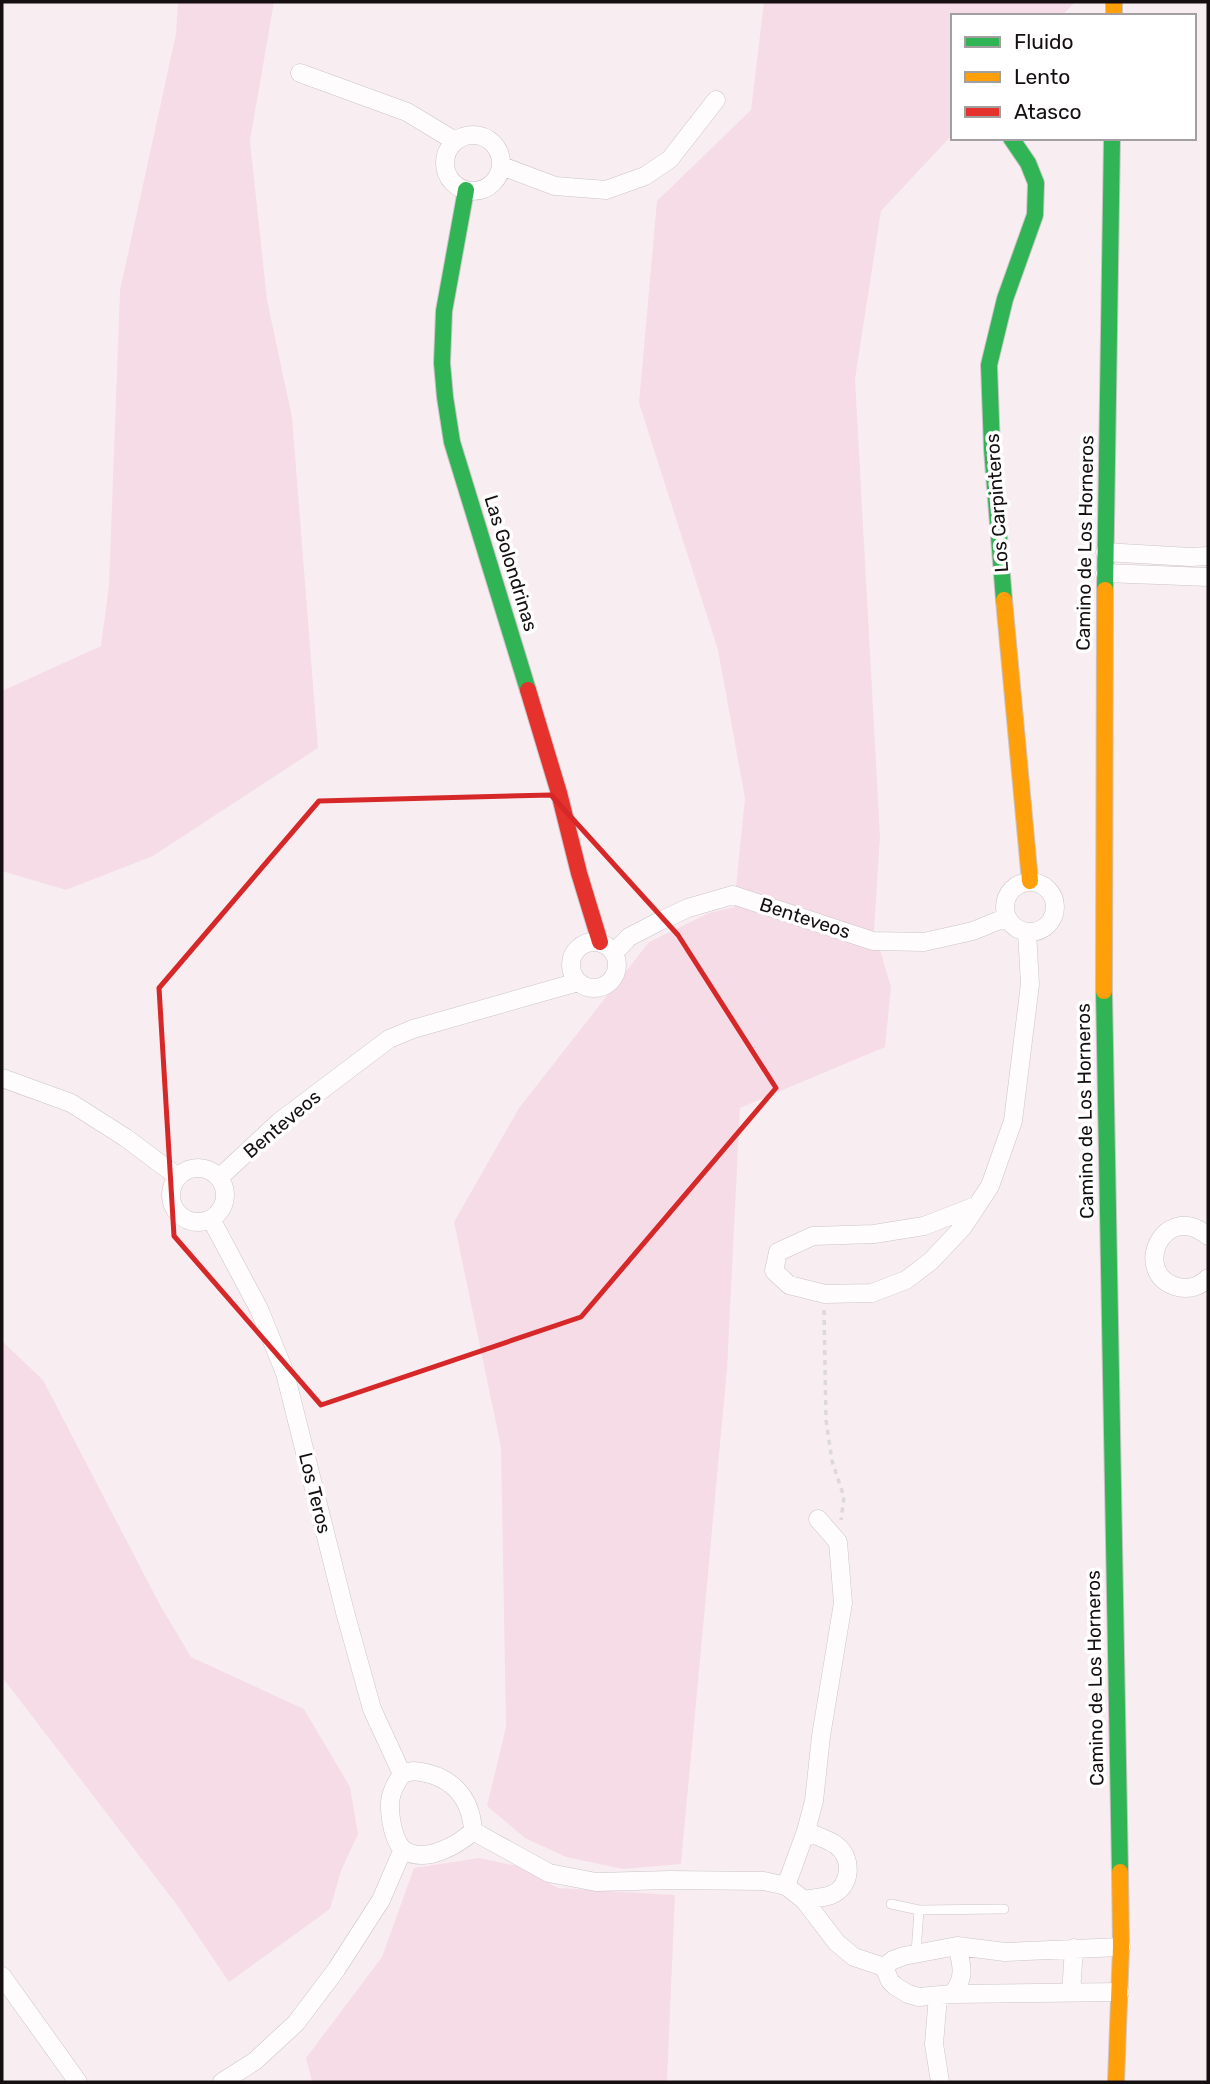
<svg xmlns="http://www.w3.org/2000/svg" width="1210" height="2084" font-family="Rubik,sans-serif">
<style>
.green{fill:#f6dce6}
.lines{fill:none;stroke-linecap:round;stroke-linejoin:round}
.lane-casing{stroke:#cbc4c7;stroke-width:10}
.street-casing{stroke:#cbc4c7;stroke-width:19}
.fast-casing{stroke:#cbc4c7;stroke-width:18}
.slow-casing{stroke:#cbc4c7;stroke-width:18}
.jam-casing{stroke:#cbc4c7;stroke-width:18}
.path{stroke:#dbd9d9;stroke-width:3.5;stroke-dasharray:5 5;stroke-linecap:butt}
.lane{stroke:#fefcfd;stroke-width:9}
.street{stroke:#fefcfd;stroke-width:18}
.fast{stroke:#30b455;stroke-width:16}
.slow{stroke:#ff9f0a;stroke-width:16}
.jam{stroke:#e5322d;stroke-width:16}
.marked{fill:none;stroke:#d62828;stroke-width:5;stroke-linejoin:round}
.labels{text-anchor:middle;dominant-baseline:central;stroke-width:7;stroke-linejoin:round;paint-order:stroke}
.street-label{font-size:19px;fill:#150f11;stroke:#fff}
</style>
<rect width="100%" height="100%" fill="#f8eef2"/>
<path class="green" d="M178 2H274L250 141 267 300 292 417 318 748 153 856 66 890 2 871V691L101 646 109 585 120 290 176 34Z
M764 2H1075L1062 16H953V134L881 211 855 379 880 836 874 930 891 987 885 1047 740 1108 727 1369 681 1864 623 1869 566 1857 525 1838 487 1806 506 1727 501 1447 454 1222 519 1108 649 942 709 913 734 907 745 798 718 650 639 403 657 201 751 110Z
M2 1341 43 1380 160 1605 191 1657 304 1709 350 1787 358 1834 341 1871 330 1909 229 1982 177 1905 2 1677Z
M479 1858 517 1866 558 1888 675 1895 667 2082H312L306 2058 382 1957 414 1868Z"/>
<g class="lines">
<defs>
<path id="lane" d="M891 1904 919 1910 1004 1909
M916 1953 919 1910"/>
<path id="street" d="M300 73 407 112 455 141
M445 163a28 28 0 1 1 56 0a28 28 0 1 1-56 0Z
M502 166 555 186 606 190 645 176 670 159 716 100
M1105 552 1190 557 1208 556
M1105 573 1208 577
M1005 907a25 25 0 1 1 50 0a25 25 0 1 1-50 0Z
M571 965a23 23 0 1 1 46 0a23 23 0 1 1-46 0Z
M614 953 629 937 658 922 688 908 733 895 873 941 924 942 973 931 1007 917
M2 1078 71 1103 126 1138 178 1177
M171 1195a27 27 0 1 1 54 0a27 27 0 1 1-54 0Z
M219 1178 279 1122 389 1039 413 1029 578 982
M978 1205 924 1226 874 1234 813 1236 778 1252 774 1271 789 1285 825 1294 872 1293 906 1280 931 1261 963 1227 990 1186 1013 1121 1030 984 1027 932
M211 1219 259 1309 285 1373 345 1612 372 1709 402 1774
M1208 1236C1163 1199 1130 1275 1178 1287 1190 1290 1200 1286 1208 1278
M413 1771C449 1774 471 1795 473 1831 458 1845 425 1864 404 1850 392 1841 387 1806 392 1793 394 1786 398 1780 402 1774Z
M473 1831 549 1873 596 1882 670 1880 764 1881 786 1886 804 1900 837 1943 854 1957 884 1967 890 1981 895 1986 908 1994 919 1997 952 1994 1120 1992
M786 1886 806 1831 814 1801 821 1736 843 1603 838 1542 818 1519
M804 1900C813 1898 823 1898 831 1895 852 1887 853 1857 836 1845 828 1839 816 1836 806 1831
M884 1967 893 1960 904 1956 957 1946 1005 1952 1121 1947
M2 1976 78 2082
M1071 1993 1074 1948
M952 1994C966 1978 962 1965 957 1946
M938 1996 934 2044 940 2082
M222 2082 255 2061 296 2023 336 1970 381 1900 403 1849"/>
<path id="fast" d="M466 190 444 311 442 363 445 397 452 442 528 690
M1105 590 1112 138
M1004 600 992 449 989 365 1005 299 1035 215 1036 183 1028 163 1011 138
M1104 991 1120 1872"/>
<path id="slow" d="M1114 2V16
M1004 600 1030 881
M1104 991 1105 590
M1116 2082 1121 1947 1120 1872"/>
<path id="jam" d="M528 690 559 793 579 873 600 942"/>
</defs>
<use href="#lane" class="lane-casing"/>
<use href="#street" class="street-casing"/>
<use href="#fast" class="fast-casing"/>
<use href="#slow" class="slow-casing"/>
<use href="#jam" class="jam-casing"/>
<path class="path" d="M824 1310 826 1420 832 1461 844 1497 841 1520"/>
<use href="#lane" class="lane"/>
<use href="#street" class="street"/>
<use href="#fast" class="fast"/>
<use href="#slow" class="slow"/>
<use href="#jam" class="jam"/>
</g>
<path class="marked" d="M551 795 678 935 776 1088 581 1317 321 1405 174 1236 159 988 319 801Z"/>
<g class="labels">
<g class="street-label">
<text transform="translate(997 503) rotate(-94)">Los Carpinteros</text>
<text transform="translate(1085 543) rotate(-89)">Camino de Los Horneros</text>
<text transform="translate(511 563) rotate(73)">Las Golondrinas</text>
<text transform="translate(805 918) rotate(18)">Benteveos</text>
<text transform="translate(1085 1111) rotate(-91)">Camino de Los Horneros</text>
<text transform="translate(282 1124) rotate(-40)">Benteveos</text>
<text transform="translate(315 1493) rotate(76)">Los Teros</text>
<text transform="translate(1095 1678) rotate(-91)">Camino de Los Horneros</text>
</g>
</g>
<rect width="1210" height="2084" fill="none" stroke="#150f11" stroke-width="7"/>
<rect x="951" y="14" width="245" height="126" fill="#ffffff" stroke="#a19fa0" stroke-width="2"/>
<rect x="965" y="37" width="35" height="10" fill="#30b455" stroke="#a19fa0" stroke-width="2"/>
<text x="1014" y="49" font-size="21" fill="#150f11">Fluido</text>
<rect x="965" y="72" width="35" height="10" fill="#ff9f0a" stroke="#a19fa0" stroke-width="2"/>
<text x="1014" y="84" font-size="21" fill="#150f11">Lento</text>
<rect x="965" y="107" width="35" height="10" fill="#e5322d" stroke="#a19fa0" stroke-width="2"/>
<text x="1014" y="119" font-size="21" fill="#150f11">Atasco</text>
</svg>
